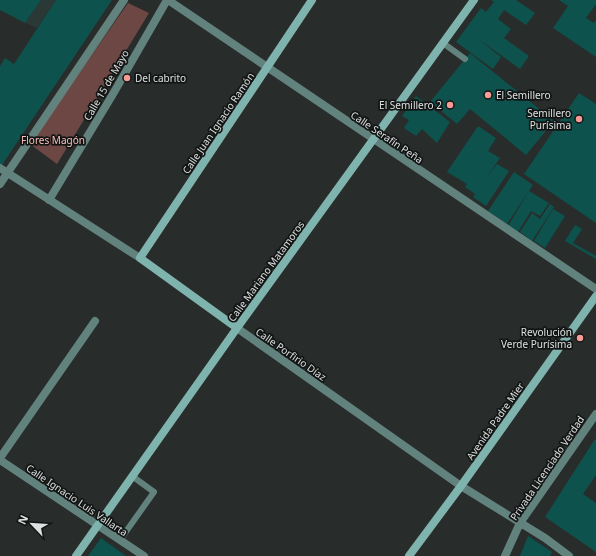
<svg xmlns="http://www.w3.org/2000/svg" width="596" height="556" font-family="'Noto Sans',sans-serif">
<style>
.built{fill:#2a3836}
.green{fill:#6d4744}
.building{fill:#0d524c}
.lines{fill:none;stroke-linecap:round;stroke-linejoin:round}
.lane{stroke:#62827e;stroke-width:6}
.street{stroke:#62827e;stroke-width:8}
.secondary{stroke:#7fb3ad;stroke-width:8}
.poi-dot{fill:#f59c95;stroke:#121514;stroke-width:1.5}
.labels{text-anchor:middle;dominant-baseline:central;stroke-width:3.5;stroke-linejoin:round;paint-order:stroke}
.poi-label{font-size:10px;fill:#dce0e0;stroke:#121514;text-anchor:end}
.street-label{font-size:10px;fill:#dce0e0;stroke:#121514}
.park-label{font-size:10px;fill:#fac1bc;stroke:#121514}
</style>
<rect width="100%" height="100%" fill="#282d2c"/>
<path class="built" d="M41 0H56L37 28 25 23Z"/>
<path class="green" d="M128 3 149 13 57 164 30 144Z"/>
<path class="building" d="M0 0H41L25 23 0 10Z
M56 0H112L2 165 0 164V66L5 58 14 64Z
M491 0H516L535 13 526 25 504 10 498 19 511 29 504 38 529 56 520 69 477 38 501 57 493 69 456 42 481 8 486 12 494 2Z
M559 0H596V4L586 18 594 23 596 20V57L553 28 568 6Z
M470 53 554 121 526 155 470 109 457 124 430 102Z
M579 93 596 104V223L524 174Z
M416 96 450 122 437 143 422 129 416 136 404 128 409 120 402 116Z
M478 126 496 138 488 151 500 158 487 177 497 164 509 171 486 206 473 197 475 194 465 187 467 184 447 172Z
M514 172 533 185 507 224 488 211Z
M529 191 549 203 540 216 531 211 518 232 508 226Z
M550 204 554 207 532 241 520 232 532 213 540 219Z
M553 209 565 216 545 248 534 241Z
M575 225 582 229 573 243 596 256V259L565 241Z
M595 439 596 440V475L583 494 596 503V552L545 517Z
M528 536 552 552 550 556H520Z
M101 538 126 556H88Z"/>
<g class="lines">
<path class="lane" d="M443 43 465 59
M120 540 154 492 132 476"/>
<path class="street" d="M168 0 596 289
M0 168 140 258
M0 184 124 0
M49 200 113 94 167 0
M237 328 461 486 545 538 569 556
M0 458 95 321
M0 460 144 556
M505 556 520 523 596 414"/>
<path class="secondary" d="M237 328 140 258 312 0
M76 556 237 328 474 0
M409 556 461 486 596 296"/>
</g>
<g class="poi-dot">
<circle cx="127" cy="78" r="4"/>
<circle cx="488" cy="95" r="4"/>
<circle cx="450" cy="105" r="4"/>
<circle cx="579" cy="119" r="4"/>
<circle cx="580" cy="338" r="4"/>
</g>
<g class="labels">
<g class="poi-label">
<text x="135" y="78" text-anchor="start">Del cabrito</text>
<text x="496" y="95" text-anchor="start">El Semillero</text>
<text x="442" y="105">El Semillero 2</text>
<text x="571" y="113">Semillero<tspan x="571" dy="12">Purísima</tspan></text>
<text x="572" y="332">Revolución<tspan x="572" dy="12">Verde Purísima</tspan></text>
</g>
<g class="street-label">
<text transform="translate(106 85) rotate(-60)">Calle 15 de Mayo</text>
<text transform="translate(218 123) rotate(-56)">Calle Juan Ignacio Ramón</text>
<text transform="translate(387 137) rotate(34)">Calle Serafín Peña</text>
<text transform="translate(266 271) rotate(-54)">Calle Mariano Matamoros</text>
<text transform="translate(291 354) rotate(35)">Calle Porfirio Díaz</text>
<text transform="translate(495 421) rotate(-55)">Avenida Padre Mier</text>
<text transform="translate(547 468) rotate(-56)">Privada Licenciado Verdad</text>
<text transform="translate(77 500) rotate(34)">Calle Ignacio Luis Vallarta</text>
</g>
<g class="park-label">
<text x="53" y="140">Flores Magón</text>
</g>
</g>
<g transform="translate(32 524) rotate(295)" stroke="#121514" stroke-width="3" paint-order="stroke">
<path d="M0-3L7 15L0 10L-7 15Z" fill="#dce0e0"/>
<text y="-6" font-size="11" font-weight="bold" text-anchor="middle" fill="#dce0e0">N</text>
</g>
</svg>
